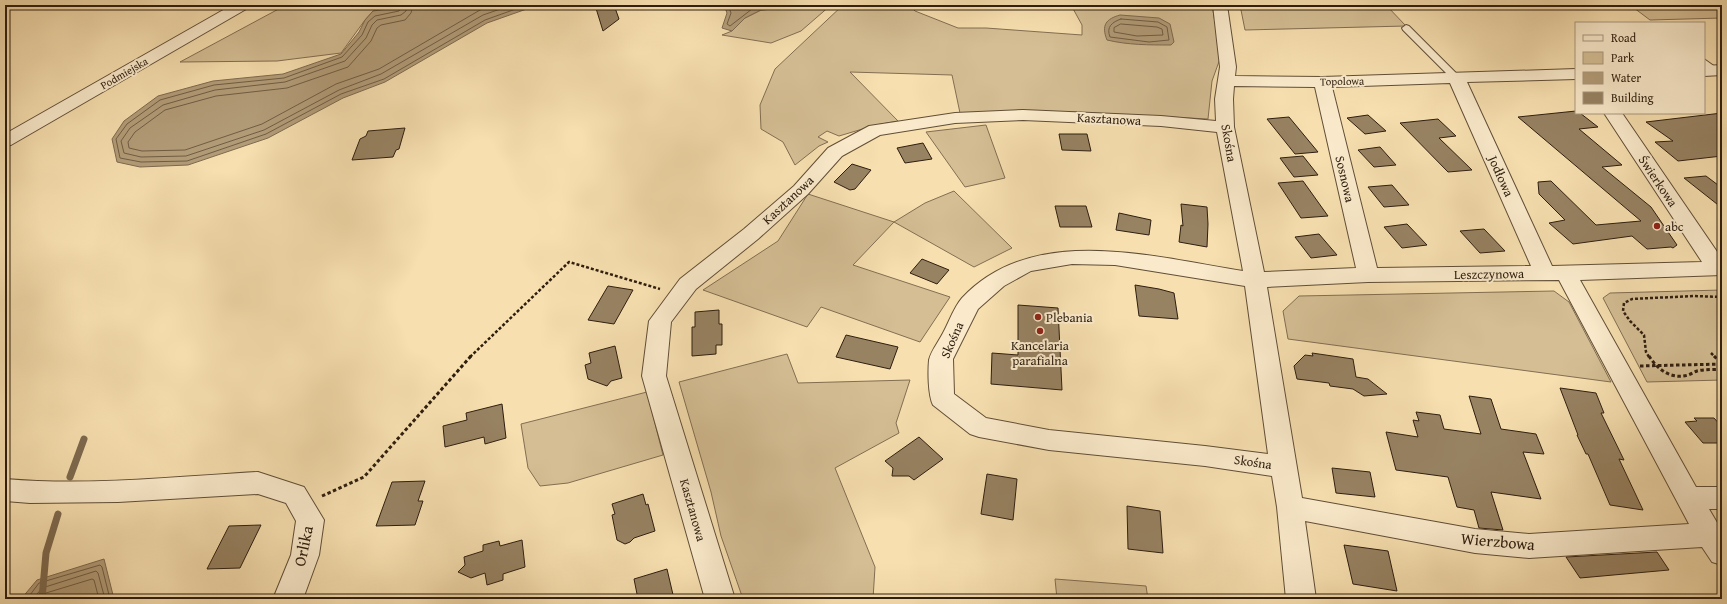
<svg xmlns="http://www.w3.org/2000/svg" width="1727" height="604" font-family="'Gentium Book Plus',serif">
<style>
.green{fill:#d5be94;stroke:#826e52}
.water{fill:#b39d79;stroke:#7e6a4f}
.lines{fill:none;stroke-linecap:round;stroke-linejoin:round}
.shore{stroke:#705e44;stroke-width:1}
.stream{stroke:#7e6a4f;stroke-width:7}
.building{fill:#978262;stroke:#2e1e0f}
.lane-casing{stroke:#604e37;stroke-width:2}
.street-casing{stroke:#604e37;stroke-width:2}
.path-far1{stroke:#2e1e0f;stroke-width:2.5;stroke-dasharray:3 2;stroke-linecap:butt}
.path{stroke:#2e1e0f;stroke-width:3;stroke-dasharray:3.5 2.5;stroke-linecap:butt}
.lane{fill:#faeacb;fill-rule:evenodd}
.street{fill:#faeacb;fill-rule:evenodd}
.poi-dot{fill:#8f2418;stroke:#faeacb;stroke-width:1.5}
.labels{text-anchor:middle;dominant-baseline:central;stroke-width:4;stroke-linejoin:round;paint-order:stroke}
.far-street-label{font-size:11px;fill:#2e1e0f;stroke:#faeacb}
.street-label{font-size:13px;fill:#2e1e0f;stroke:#faeacb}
.poi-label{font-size:13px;fill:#2e1e0f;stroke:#faeacb;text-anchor:start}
.near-street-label{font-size:16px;fill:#2e1e0f;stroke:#faeacb}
</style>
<rect width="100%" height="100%" fill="#f7dfaf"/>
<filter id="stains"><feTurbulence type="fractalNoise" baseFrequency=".005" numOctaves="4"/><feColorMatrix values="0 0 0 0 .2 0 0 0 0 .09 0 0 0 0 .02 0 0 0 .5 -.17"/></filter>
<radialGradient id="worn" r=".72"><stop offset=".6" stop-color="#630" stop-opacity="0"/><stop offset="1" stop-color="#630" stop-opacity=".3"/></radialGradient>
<path class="green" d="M286 5H418L373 11 365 20 341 53 277 61 180 62Z
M789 5H831L801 31 771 43 722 35 732 31 745 18 761 10 774 9Z
M843 5H909L915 11 958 28H986L1082 35V25L1071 5H1212L1221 56 1212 81 1208 119 1074 112 960 113 952 75 850 72 898 121 876 125 839 136 827 131 818 137 828 142 819 146 795 165 783 142 761 129 760 105 775 69Z
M1240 5H1386L1406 26 1245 30Z
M1630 5H1722V18L1650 20Z
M986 125 1005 178 965 187 926 132Z
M954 191 1012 248 974 267 894 222 853 265 950 297 920 342 821 307 807 327 703 290 778 241 808 194 894 222 925 203Z
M1722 290V380L1647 382 1603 298 1610 293Z
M1554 291 1569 302 1611 382 1288 339 1283 311 1299 296Z
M787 354 798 383 910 380 896 423 899 433 835 468 875 567 873 599H743L721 536 711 492 679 382Z
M647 392 663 455 568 483 540 486 528 468 521 424Z
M1055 579 1146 586 1148 599H1057Z"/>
<path class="water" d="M417 5H538L487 23 385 82 343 98 268 138 188 165 140 167 117 162 112 139 124 121 158 96 213 81 283 74 341 54 359 32 365 20 373 11Z
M724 5H789L774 9 761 10 745 18 732 31 722 28 727 13Z
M1120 15 1159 18 1170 24 1174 42 1171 45C1149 45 1128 45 1107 40 1101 25 1106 19 1120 15Z
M104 559 114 599H21L37 580Z"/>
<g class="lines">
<path class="shore" d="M402 5 399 11 375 16 368 22 362 35 342 57 284 78 214 85 160 100 127 124 116 139 120 158 141 162 187 161 266 134 341 94 384 79 485 20 527 5
M407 5 406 11 401 15 377 20 372 25 366 38 345 61 285 82 215 90 163 105 130 128 121 141 124 153 141 157 186 156 264 130 339 90 381 74 483 15 512 5
M413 5 411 13 405 20 381 25 377 28 371 41 348 67 287 88 216 96 165 110 135 132 128 142 129 148 142 151 185 150 262 124 336 84 379 69 480 10 494 5
M728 5 731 13 727 24 730 26 752 9 770 5
M1121 19 1158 22 1167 27 1169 40 1149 42 1110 37C1106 27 1112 22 1121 19Z
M1121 24 1157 27 1162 29 1163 35 1137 36 1114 32V28Z
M27 599 39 583 100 565 102 567 110 599
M33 599 42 588 96 571 98 573 105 599
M41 599 46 593 92 579 94 580 99 599"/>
<path class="stream" d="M70 477 84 439
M42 599 46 553 58 514"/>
</g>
<path class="building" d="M595 5H614L619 19 603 31Z
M1576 111V113H1580L1598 127 1579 129 1622 165 1602 167 1651 207 1677 245 1673 248 1671 247 1647 249 1632 236 1573 244 1549 223 1565 220 1539 194 1538 182 1551 181 1596 225 1641 221 1518 117Z
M1722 113V156L1678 161 1655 142 1673 141 1646 122Z
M1368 115 1386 131 1365 134 1347 118Z
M1289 117 1318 152 1295 154 1267 119Z
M1438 119 1456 136 1439 138 1472 170 1448 172 1400 123Z
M405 128 399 149 396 150 393 157 352 160 360 139 366 136 368 131Z
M1059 134H1087L1091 151 1062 150Z
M923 143 932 159 905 163 897 148Z
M1380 147 1396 165 1374 167 1358 150Z
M1303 156 1318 175 1294 177 1280 158Z
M852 164 871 170 855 189 850 190 834 182Z
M1706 176 1722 188V208L1684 178Z
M1303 181 1328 216 1301 218 1278 183Z
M1392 185 1409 205 1384 207 1368 187Z
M1181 204 1207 207 1208 224 1207 247 1179 242 1181 225 1183 226Z
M1055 206H1086L1092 227H1060Z
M1119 213 1151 220 1149 235 1116 230Z
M1407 224 1427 245 1402 248 1384 227Z
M1484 229 1505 251 1480 253 1460 231Z
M1319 234 1337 255 1311 258 1295 237Z
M922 259 949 270 937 284 910 273Z
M1135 285 1159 289 1174 293 1178 319 1139 316Z
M608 286 633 290 614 324 588 320Z
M1018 305 1058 308 1062 390 991 384 992 353 1018 355Z
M719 310V324H722V345H716V354L692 356V327H695V312Z
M846 335 898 347 890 369 836 357Z
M615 346 622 378 611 381 607 386 588 379 585 365 591 363 589 353Z
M1312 353 1353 359 1356 377 1368 379 1387 394 1364 396 1353 389 1330 386 1329 383 1297 379 1294 366 1305 355 1313 356Z
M1560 388 1596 393 1604 413H1601L1624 460 1619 459 1643 510 1610 505 1588 454H1586L1577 435H1578Z
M1469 396 1491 399 1501 429 1536 434 1544 454 1523 452 1541 499 1491 492 1503 530 1479 528 1474 510 1457 507 1448 477 1396 470 1386 432 1418 437 1413 420 1419 421 1416 412 1440 415 1444 429 1481 434Z
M502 404 506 438 485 444 484 437 445 447 443 426 467 420 466 413Z
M1694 418H1714L1722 427V443H1703L1685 422 1697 421Z
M919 437 943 459 914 480 909 476H892L893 468 885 461Z
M1332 468 1370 472 1375 497 1336 493Z
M987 474 1017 479 1013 520 981 514Z
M425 481 418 501H423L415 525 376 526 392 482Z
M643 494 646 505 648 504 655 531 634 538 630 542 625 544 617 540 612 515 615 514 612 504Z
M1127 506 1160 511 1163 553 1128 549Z
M261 525 240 568 207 569 229 526Z
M522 540 525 567 503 574V580L487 585 485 573 471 578 458 572 465 565 464 557 483 551V545L499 541 500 546Z
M1344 545 1388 551 1397 591 1353 584Z
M1657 552 1669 570 1580 578 1566 557Z
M667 569 674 599H638L634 579Z"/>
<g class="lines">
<defs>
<path id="lane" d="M1406 25 1409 26 1462 79 1460 81H1454L1403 30 1402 28Z
M1704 59 1718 69 1720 71 1718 73H1712L1704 66Z"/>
<path id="street" d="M232 5H250L248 8 11 145 5 146V134Z
M1213 5H1227L1236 67 1235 76 1322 77 1576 69V79L1467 82 1552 266 1702 262 1604 113H1622L1722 259V275L1580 280 1696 487H1722V509H1709L1722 531V565L1712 562 1702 547 1529 558 1475 553 1305 521 1316 599H1286L1277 507 1272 476 1205 466 1049 450 979 437 970 434 933 405C928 395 928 371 929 360 931 351 939 341 943 333 949 322 954 307 962 298 1033 222 1153 257 1243 271L1217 132 1161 126 1023 120 955 123 880 135 842 156 808 194 758 239 696 289 671 322 666 376 735 599H705L642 376 649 321 680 279 744 229 794 186 828 148 869 126 955 113 1023 110 1161 116 1216 121 1215 99 1220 67ZM1450 83 1531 266 1377 268 1332 87ZM1234 86 1315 87 1356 268 1264 272 1234 127 1233 99ZM1072 264 1115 265 1245 286 1268 454 1205 446 1049 430 986 418 954 394 953 359 978 309 1004 286 1031 271ZM1559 280 1689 524 1529 534 1475 529 1302 498 1267 287 1368 282Z
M1722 65V75L1704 76V66Z
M258 472 304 487 324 520 319 555 303 599H273L291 555 296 521 286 503 258 494 118 502 30 503 5 501V479C89 486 174 477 258 472Z"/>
</defs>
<use href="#lane" class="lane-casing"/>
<use href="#street" class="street-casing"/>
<path class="path-far1" d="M1711 353 1715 357
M470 357 569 262 660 289
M1649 357 1646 352 1644 335 1630 321 1623 311 1624 303 1632 299 1693 296 1722 297"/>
<path class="path" d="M1649 356C1657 369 1671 380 1688 375 1691 374 1694 372 1697 371 1705 369 1714 370 1722 369
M1714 356 1722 364
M1640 366 1722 364
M322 496 364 477 471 356"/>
<use href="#lane" class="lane"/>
<use href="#street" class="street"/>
</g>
<g class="poi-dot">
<circle cx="1657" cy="226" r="4"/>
<circle cx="1038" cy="317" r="4"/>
<circle cx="1040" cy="331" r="4"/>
</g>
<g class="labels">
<g class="far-street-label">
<text transform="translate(124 73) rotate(-30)">Podmiejska</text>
<text transform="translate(1342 81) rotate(-1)">Topolowa</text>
</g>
<g class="street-label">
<text transform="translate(1109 119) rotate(3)">Kasztanowa</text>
<text transform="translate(1229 143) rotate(80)">Skośna</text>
<text transform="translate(1501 176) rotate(66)">Jodłowa</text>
<text transform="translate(1345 179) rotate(77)">Sosnowa</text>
<text transform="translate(1658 181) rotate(56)">Świerkowa</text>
<text transform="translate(788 200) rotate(-43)">Kasztanowa</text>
<text transform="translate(1489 274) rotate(-1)">Leszczynowa</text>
<text transform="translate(952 340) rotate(-66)">Skośna</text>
<text transform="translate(1253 462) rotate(8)">Skośna</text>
<text transform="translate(693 510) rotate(74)">Kasztanowa</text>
</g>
<g class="poi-label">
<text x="1665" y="226">abc</text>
<text x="1046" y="317">Plebania</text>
<text x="1040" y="345" text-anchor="middle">Kancelaria<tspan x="1040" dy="15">parafialna</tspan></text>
</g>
<g class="near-street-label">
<text transform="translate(1498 541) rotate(5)">Wierzbowa</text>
<text transform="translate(303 546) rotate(-78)">Orlika</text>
</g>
</g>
<rect width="1727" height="604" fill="none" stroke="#f7dfaf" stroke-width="20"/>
<rect x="6" y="6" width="1715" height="592" fill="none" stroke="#2e1e0f" stroke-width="2"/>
<rect x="10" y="10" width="1707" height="584" fill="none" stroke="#2e1e0f"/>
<rect x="1575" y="22" width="130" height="92" fill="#faeacb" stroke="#a89880"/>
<rect x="1583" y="35" width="20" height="6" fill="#faeacb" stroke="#a89880"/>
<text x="1611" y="42" font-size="12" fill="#2e1e0f">Road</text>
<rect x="1583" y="52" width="20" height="12" fill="#d5be94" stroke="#a89880"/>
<text x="1611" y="62" font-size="12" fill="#2e1e0f">Park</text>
<rect x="1583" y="72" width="20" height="12" fill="#b39d79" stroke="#a89880"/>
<text x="1611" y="82" font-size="12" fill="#2e1e0f">Water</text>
<rect x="1583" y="92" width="20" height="12" fill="#978262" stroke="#a89880"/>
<text x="1611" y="102" font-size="12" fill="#2e1e0f">Building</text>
<rect width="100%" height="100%" filter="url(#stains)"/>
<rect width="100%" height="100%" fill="url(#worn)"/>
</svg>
